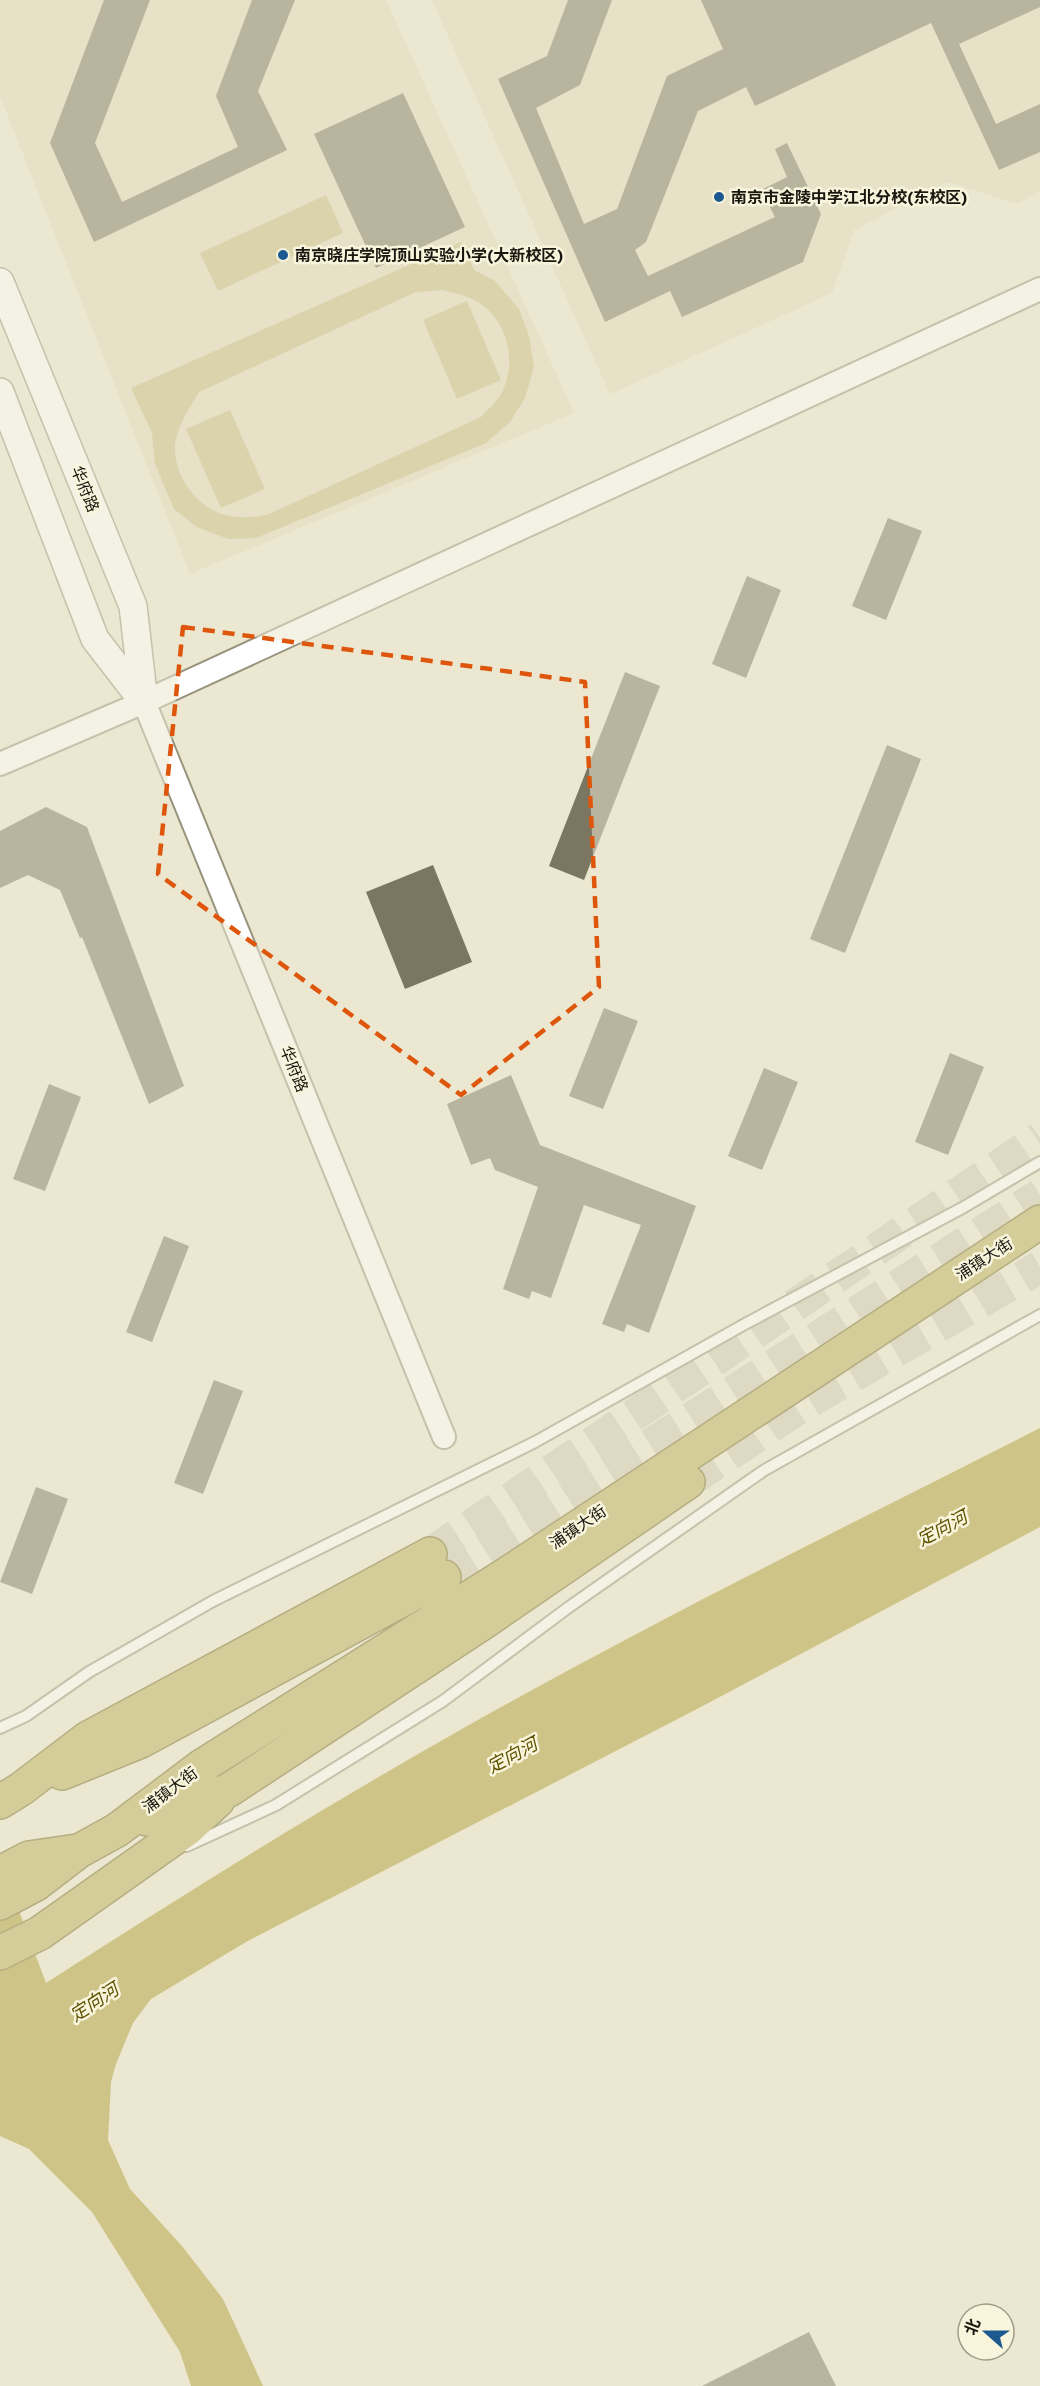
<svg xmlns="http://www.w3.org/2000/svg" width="1040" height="2386" font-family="'Work Sans','Noto Sans SC',sans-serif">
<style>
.built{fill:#e0dabc}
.green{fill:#c5ba82;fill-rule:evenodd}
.water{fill:#ad9a31}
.building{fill:#7a7661}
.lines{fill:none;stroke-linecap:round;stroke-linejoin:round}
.trunk-tunnel{stroke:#ccc8b3;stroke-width:33;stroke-dasharray:33 16;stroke-linecap:butt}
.service-casing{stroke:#97937d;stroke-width:14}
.minor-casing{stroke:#97937d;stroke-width:26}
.tertiary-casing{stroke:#97937d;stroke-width:30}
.trunk-casing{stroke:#756924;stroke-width:36}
.service{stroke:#fff;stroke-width:10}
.minor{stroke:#fff;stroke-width:22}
.tertiary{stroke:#fff;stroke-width:27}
.trunk{stroke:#b8aa58;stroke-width:33}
.marked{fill:none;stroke:#de560c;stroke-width:4.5;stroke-dasharray:12 8;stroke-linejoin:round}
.poi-dot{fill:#1b598f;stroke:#f9f5dd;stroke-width:2}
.labels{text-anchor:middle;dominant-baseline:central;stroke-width:5;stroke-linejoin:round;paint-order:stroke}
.poi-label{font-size:16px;font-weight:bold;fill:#19170f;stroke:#f9f5dd;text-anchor:start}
.street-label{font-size:16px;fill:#19170f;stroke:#f9f5dd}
.water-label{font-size:18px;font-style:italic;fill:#5f5200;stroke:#f9f5dd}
</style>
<rect width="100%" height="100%" fill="#ebe7d0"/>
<path class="built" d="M0 0H386L574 413 190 574 0 96Z
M432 0H1040V190L1018 204 948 182 854 230 832 293 610 394Z"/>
<path class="green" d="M326 195 343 233 218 291 200 253Z
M461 242 474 270 495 281 519 309 529 336 534 367 525 398 510 422 486 443 256 538 228 539 197 527 174 509 155 464 152 433 131 388ZM443 290C453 293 465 295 474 300 507 317 518 360 502 392 498 401 488 409 481 417L267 515C258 516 248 518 239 517 205 516 178 485 175 453 173 432 189 409 199 392L416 292Z
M467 301 501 380 457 399 423 320Z
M230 410 265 489 221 508 186 429Z"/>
<path class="water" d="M1040 1428V1527L697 1709 246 1942 151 1999 133 2023 116 2064 111 2082 108 2140 130 2189 182 2246 223 2299 263 2386H191L180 2352 92 2212 29 2149 0 2136V1860L46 1983C187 1892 330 1803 476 1721 661 1617 851 1524 1040 1428Z"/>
<path class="building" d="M104 0H150L95 143 122 202 238 147 216 96 252 0H295L258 91 287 150 94 242 50 143Z
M568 0H612L580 85 536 108 584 224 617 209 667 76 723 49 701 0H1040V7L959 44 996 124 1040 104V152L999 170 931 23 755 106 746 87 698 111 646 242 635 250 648 276 775 217 761 190 787 177 775 149 787 143 821 214 803 262 682 317 670 291 605 322 498 79 547 56Z
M403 93 465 227 376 268 314 134Z
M888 518 922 531 886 620 852 606Z
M747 576 781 590 746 678 712 664Z
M625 672 660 686 584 880 549 866Z
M887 745 921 759 845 953 810 939Z
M46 807 87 827 184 1086 149 1104 82 937 80 938 60 890 28 875 0 888V831Z
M433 865 472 962 405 989 366 892Z
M604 1008 638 1021 603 1109 569 1096Z
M950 1053 984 1067 948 1155 915 1142Z
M764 1068 798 1082 762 1170 728 1156Z
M511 1075 540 1145 696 1206 649 1333 627 1324 624 1332 602 1324 641 1225 584 1205 551 1298 532 1291 529 1299 503 1289 538 1187 495 1170 490 1158 471 1165 447 1104Z
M49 1084 81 1097 45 1191 13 1179Z
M164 1236 189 1246 152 1342 126 1332Z
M214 1380 243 1391 203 1494 174 1483Z
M36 1487 68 1499 32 1594 0 1582Z
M809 2332 836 2386H702Z"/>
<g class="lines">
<path class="trunk-tunnel" d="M688 1482 803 1405 1040 1267
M430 1554 1040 1138
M444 1577 1040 1195"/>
<defs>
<path id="service" d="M0 1728 26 1716 89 1672 213 1601 535 1442 745 1324 964 1207 1040 1162
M187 1846 276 1805 443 1701 569 1607 763 1471 1040 1315"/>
<path id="minor" d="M144 702 444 1437
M0 764 144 702 1040 289"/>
<path id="tertiary" d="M0 282 133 606 144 702
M0 392 95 639 143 701"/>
<path id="trunk" d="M62 1773 141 1741 444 1577
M0 1802 21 1789 88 1738 430 1554
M147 1819 229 1790 481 1624 688 1482
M0 1873 29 1858 77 1851
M0 1903 36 1884 79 1851 117 1830 202 1766 507 1574 1040 1222
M0 1953 40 1933 187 1829 218 1800"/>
</defs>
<use href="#service" class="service-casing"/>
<use href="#minor" class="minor-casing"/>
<use href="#tertiary" class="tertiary-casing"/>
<use href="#trunk" class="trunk-casing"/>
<use href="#service" class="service"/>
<use href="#minor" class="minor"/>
<use href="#tertiary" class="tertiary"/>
<use href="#trunk" class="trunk"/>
</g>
<path d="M0 0H1040V2386H0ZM183 627 585 682 599 987 461 1095 158 874Z" fill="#ebe7d0" fill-opacity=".55" fill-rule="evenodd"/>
<path class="marked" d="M183 627 585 682 599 987 461 1095 158 874Z"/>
<g class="poi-dot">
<circle cx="719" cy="197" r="6"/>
<circle cx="283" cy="255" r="6"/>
</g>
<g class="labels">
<g class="poi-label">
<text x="731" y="197">南京市金陵中学江北分校(东校区)</text>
<text x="295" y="255">南京晓庄学院顶山实验小学(大新校区)</text>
</g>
<g class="street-label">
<text transform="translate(85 489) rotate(68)">华府路</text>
<text transform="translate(294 1069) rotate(68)">华府路</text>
<text transform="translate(984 1259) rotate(-33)">浦镇大街</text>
<text transform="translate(578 1527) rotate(-34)">浦镇大街</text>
<text transform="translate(170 1790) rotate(-37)">浦镇大街</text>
</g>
<g class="water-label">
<text transform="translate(942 1528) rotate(-28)">定向河</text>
<text transform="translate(512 1755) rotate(-28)">定向河</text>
<text transform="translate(94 2002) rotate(-33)">定向河</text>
</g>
</g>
<g transform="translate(986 2332) rotate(291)"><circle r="28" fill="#f9f5dd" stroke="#9f9c8b" stroke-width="1.5"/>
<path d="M0-4.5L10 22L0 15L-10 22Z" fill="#1b598f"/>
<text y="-9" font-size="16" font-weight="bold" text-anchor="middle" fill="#19170f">北</text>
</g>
</svg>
